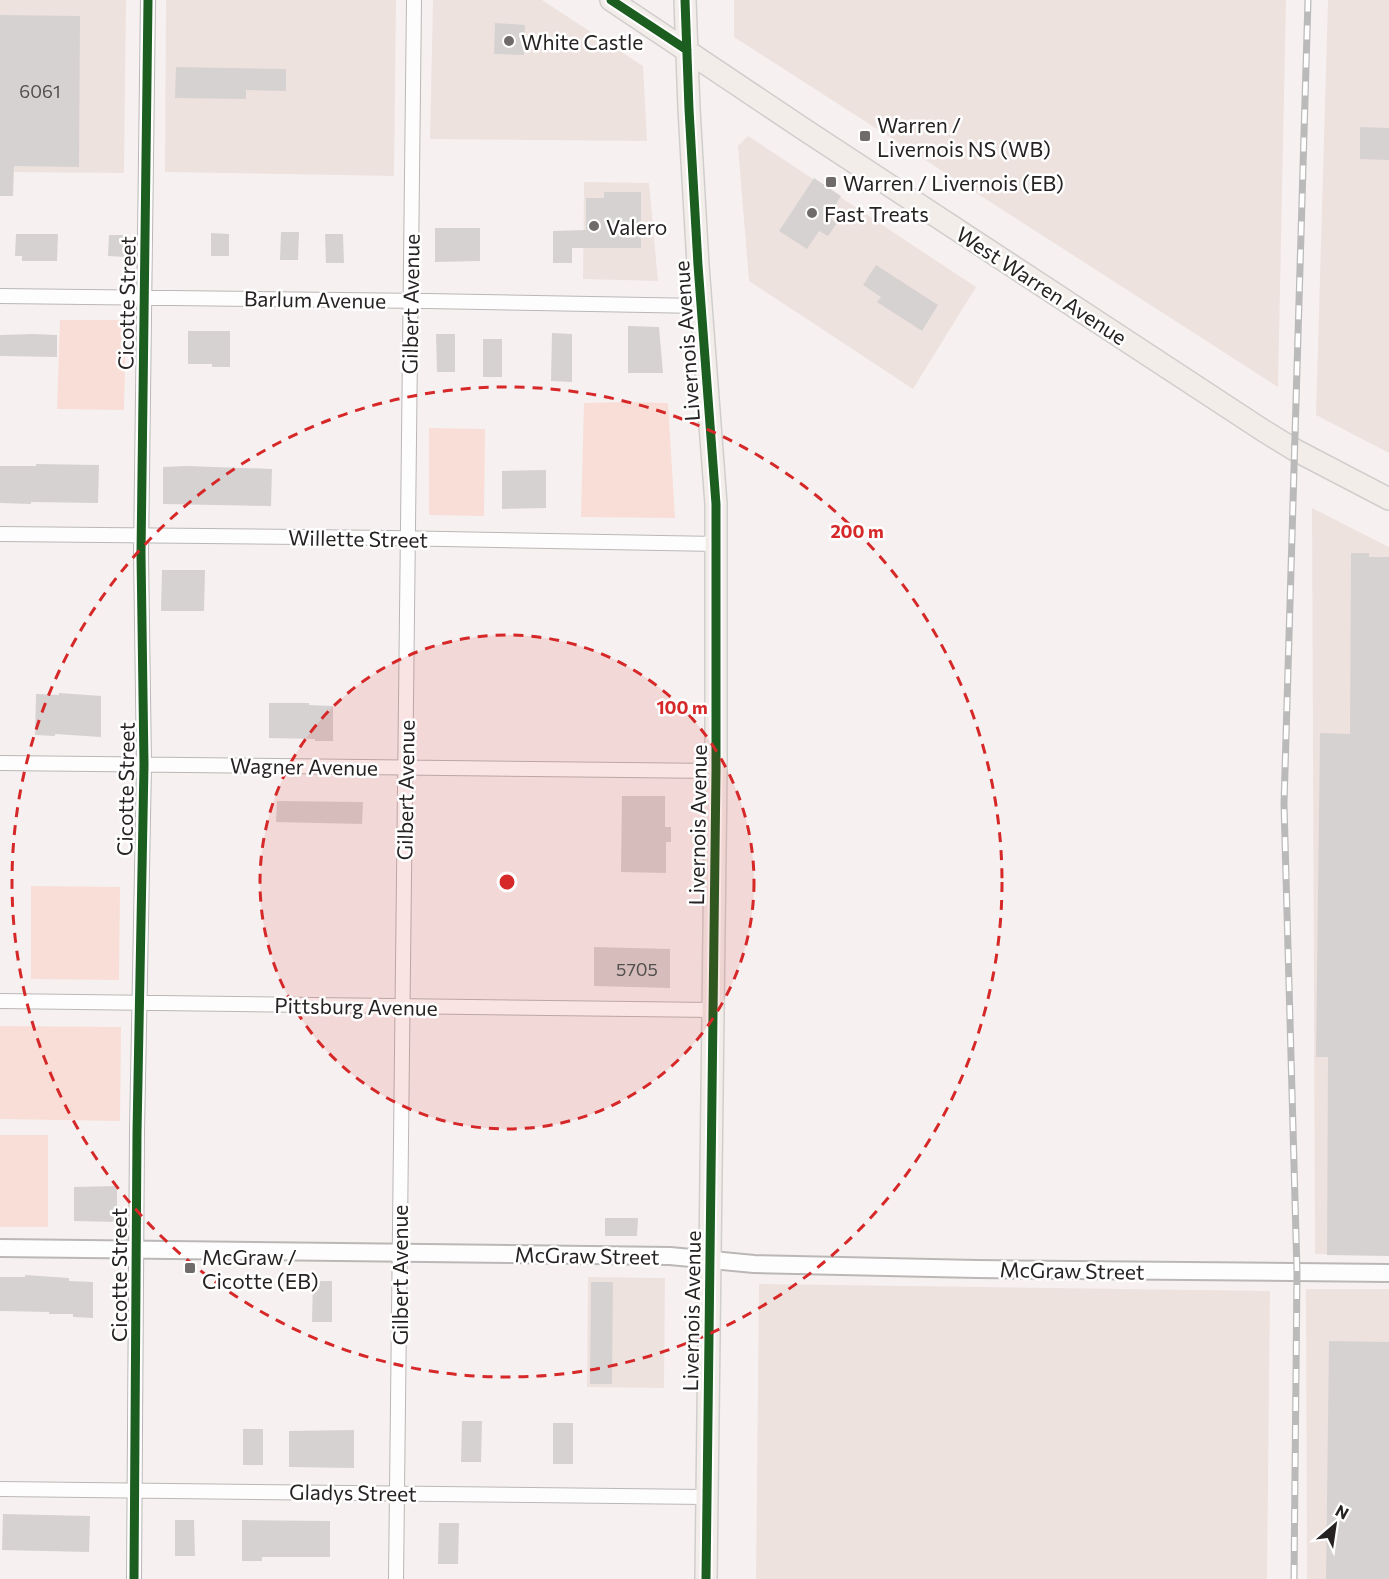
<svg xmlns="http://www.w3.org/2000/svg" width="1389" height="1579" font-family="Commissioner,sans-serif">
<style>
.built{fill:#eee2df}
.green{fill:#f8ded6}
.building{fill:#d6d2d1}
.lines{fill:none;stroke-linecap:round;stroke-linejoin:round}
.minor-casing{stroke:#bab7b6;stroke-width:16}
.tertiary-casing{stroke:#bab7b6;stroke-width:20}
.primary-casing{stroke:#d0cecd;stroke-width:24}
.minor{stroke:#fefdfd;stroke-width:14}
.tertiary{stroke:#fefdfd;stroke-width:16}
.primary{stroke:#f3edea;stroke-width:21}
.rail-casing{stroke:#bababa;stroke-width:7}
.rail{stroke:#fff;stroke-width:4.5;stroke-dasharray:14;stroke-linecap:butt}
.cycleway-casing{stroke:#fff;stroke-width:13}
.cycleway{stroke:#1b5e20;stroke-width:9}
.ring{fill:none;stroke:#d62828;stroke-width:3;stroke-dasharray:10 8}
.poi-dot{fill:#6f6b6a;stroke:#fff;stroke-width:2}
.labels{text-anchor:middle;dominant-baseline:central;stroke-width:5;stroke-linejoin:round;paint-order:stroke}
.number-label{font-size:18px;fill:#524f4e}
.poi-label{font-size:21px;fill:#262322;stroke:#fff;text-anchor:start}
.street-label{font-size:21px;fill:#262322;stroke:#fff}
.centre{fill:#d62828;stroke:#fff;stroke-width:3}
.ring-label{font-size:18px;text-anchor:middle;font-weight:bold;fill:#d62828;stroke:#fff;stroke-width:5;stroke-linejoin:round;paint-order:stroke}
</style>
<rect width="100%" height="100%" fill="#f6f1f0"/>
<path class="built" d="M0 0H126L124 173 0 172Z
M166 0H396L394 176 165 172Z
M433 0H542L643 66 647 141 430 139Z
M734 0H1286L1278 387 734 37Z
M1328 0H1389V453L1316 415Z
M748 136 976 287 913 389 749 281 738 146Z
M584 182 649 183 658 281 583 279Z
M1312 508 1389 547V1254H1315Z
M588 1277 665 1278 664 1388 587 1387Z
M759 1284 1270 1291 1267 1579H756Z
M1306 1289H1389V1579H1307Z"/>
<path class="green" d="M60 320H126L124 410 57 409Z
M626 402 668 403 675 518 581 517 584 403Z
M429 428 485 429 484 516 429 515Z
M31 886 120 887 119 980 31 979Z
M0 1026 121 1027 120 1121 0 1119Z
M0 1135H48V1227H0Z"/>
<path class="building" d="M0 15 80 16 79 167 14 166 13 196H0Z
M495 23 525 25 524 55 494 54Z
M176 67 286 69V91L246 90V99L175 98Z
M1360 127 1389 128V160L1360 159Z
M814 178 841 196 834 207 835 208 829 218 837 223 828 236 819 231 807 249 779 231Z
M604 192H641V248H572V263H553V231L586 230V198H604Z
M435 228H480V261L435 262Z
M281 232H299L298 260H280Z
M211 233 229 234V256H211Z
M16 234H58L57 261H22V256H15Z
M325 234H343L344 263H326Z
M109 235H127L126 257 108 256Z
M876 265 938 305 922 331 877 302 881 297 863 285Z
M628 326 659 327 663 373H628Z
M188 331H230V367H212V364H188Z
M552 333 572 334V382L551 381Z
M33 334 57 335V357L0 356V335Z
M436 334H455V372H437Z
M483 339H502V377H483Z
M36 464 99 465 98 503 31 502V504L0 503V466H36Z
M187 466 272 469 271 506 163 504V467Z
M546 470V508L502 509V471Z
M1351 553H1369V557H1389V1256L1327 1255 1328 1057H1316L1320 733 1350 734Z
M162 570H205L204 611H161Z
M59 693 101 696V737L55 734V736L35 735 36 694 59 695Z
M269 703H309V705L333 706V741H315V739L269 738Z
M622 796H665V827H671V842H666V873L621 872Z
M277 801 363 802 362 824 276 822Z
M594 947 670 949V988L594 986Z
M117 1186V1222L74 1221V1187Z
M605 1218H638L637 1236H605Z
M25 1275 69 1278V1281L93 1282V1318L73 1317V1314H49V1312L0 1311V1277H25Z
M313 1281H332V1322H312Z
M591 1282H613L612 1384H590Z
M1329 1341 1389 1342V1579H1326Z
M462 1421H482L481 1462H461Z
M553 1423H573V1464H553Z
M243 1429H263V1465H243Z
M354 1430V1468L289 1467V1431Z
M3 1514 90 1516 89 1552 2 1550Z
M175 1520H194L195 1556H175Z
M242 1520 330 1521V1557H262V1561H242Z
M439 1523H459L458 1564H438Z"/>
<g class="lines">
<defs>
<path id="minor" d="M0 296 426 301 701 306
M0 534 392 538 717 544
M0 763 716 771
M0 1001 713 1010
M0 1489 706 1497
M134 1579 137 1132 144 765 141 554 148 0
M396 1579 414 0"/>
<path id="tertiary" d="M0 1248 670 1256 754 1264 977 1269 1389 1273"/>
<path id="primary" d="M611 0 805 130 1264 431 1295 450 1389 499
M685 0 689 109 698 265 716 504V771L706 1579"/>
</defs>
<use href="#minor" class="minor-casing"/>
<use href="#tertiary" class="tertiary-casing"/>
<use href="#primary" class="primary-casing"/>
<use href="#minor" class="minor"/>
<use href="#tertiary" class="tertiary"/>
<use href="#primary" class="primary"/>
<defs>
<path id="rail" d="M1294 1579 1297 1272 1284 804 1308 0"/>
</defs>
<use href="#rail" class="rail-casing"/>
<use href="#rail" class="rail"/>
<defs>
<path id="cycleway" d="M611 0 687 50
M685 0 689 109 698 265 716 504V771L706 1579
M134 1579 137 1132 144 765 141 554 148 0"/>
</defs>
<use href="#cycleway" class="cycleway-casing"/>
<use href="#cycleway" class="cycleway"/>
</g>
<circle cx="507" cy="882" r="247" fill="#d62828" fill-opacity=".12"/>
<g class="ring">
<circle cx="507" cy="882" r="247"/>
<circle cx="507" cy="882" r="495"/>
</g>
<g class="poi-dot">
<circle cx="509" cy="41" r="6"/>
<rect x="859" y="130" width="12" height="12" rx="3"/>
<rect x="825" y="176" width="12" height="12" rx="3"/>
<circle cx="812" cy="213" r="6"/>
<circle cx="594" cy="226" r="6"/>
<rect x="184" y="1262" width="12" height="12" rx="3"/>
</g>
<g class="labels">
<g class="number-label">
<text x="40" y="91">6061</text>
<text x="637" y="969">5705</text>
</g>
<g class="poi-label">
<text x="521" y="41">White Castle</text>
<text x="877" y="124">Warren /<tspan x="877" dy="24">Livernois NS (WB)</tspan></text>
<text x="843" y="182">Warren / Livernois (EB)</text>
<text x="824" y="213">Fast Treats</text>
<text x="606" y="226">Valero</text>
<text x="202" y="1256">McGraw /<tspan x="202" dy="24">Cicotte (EB)</tspan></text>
</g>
<g class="street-label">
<text transform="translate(1042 285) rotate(33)">West Warren Avenue</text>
<text transform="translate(315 299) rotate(1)">Barlum Avenue</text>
<text transform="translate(126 303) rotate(-89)">Cicotte Street</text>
<text transform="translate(410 304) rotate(-89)">Gilbert Avenue</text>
<text transform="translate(686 341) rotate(-94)">Livernois Avenue</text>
<text transform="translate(358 538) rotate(1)">Willette Street</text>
<text transform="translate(304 766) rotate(1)">Wagner Avenue</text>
<text transform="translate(125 789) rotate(-89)">Cicotte Street</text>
<text transform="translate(405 790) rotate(-89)">Gilbert Avenue</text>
<text transform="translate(697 825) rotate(-89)">Livernois Avenue</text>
<text transform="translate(356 1006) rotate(1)">Pittsburg Avenue</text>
<text transform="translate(587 1255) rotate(1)">McGraw Street</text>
<text transform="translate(1072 1270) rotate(1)">McGraw Street</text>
<text transform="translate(118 1275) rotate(-90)">Cicotte Street</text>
<text transform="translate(399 1275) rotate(-90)">Gilbert Avenue</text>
<text transform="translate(691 1311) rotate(-89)">Livernois Avenue</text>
<text transform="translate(353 1492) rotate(1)">Gladys Street</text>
</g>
</g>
<circle cx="507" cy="882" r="9" class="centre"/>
<g class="ring-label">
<text x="857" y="538">200 m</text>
<text x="682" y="714">100 m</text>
</g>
<g transform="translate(1335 1525) rotate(29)" stroke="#ffffff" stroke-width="4.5" paint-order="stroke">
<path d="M0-4.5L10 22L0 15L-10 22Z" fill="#262322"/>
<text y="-9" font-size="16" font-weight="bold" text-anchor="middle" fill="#262322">N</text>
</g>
</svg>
